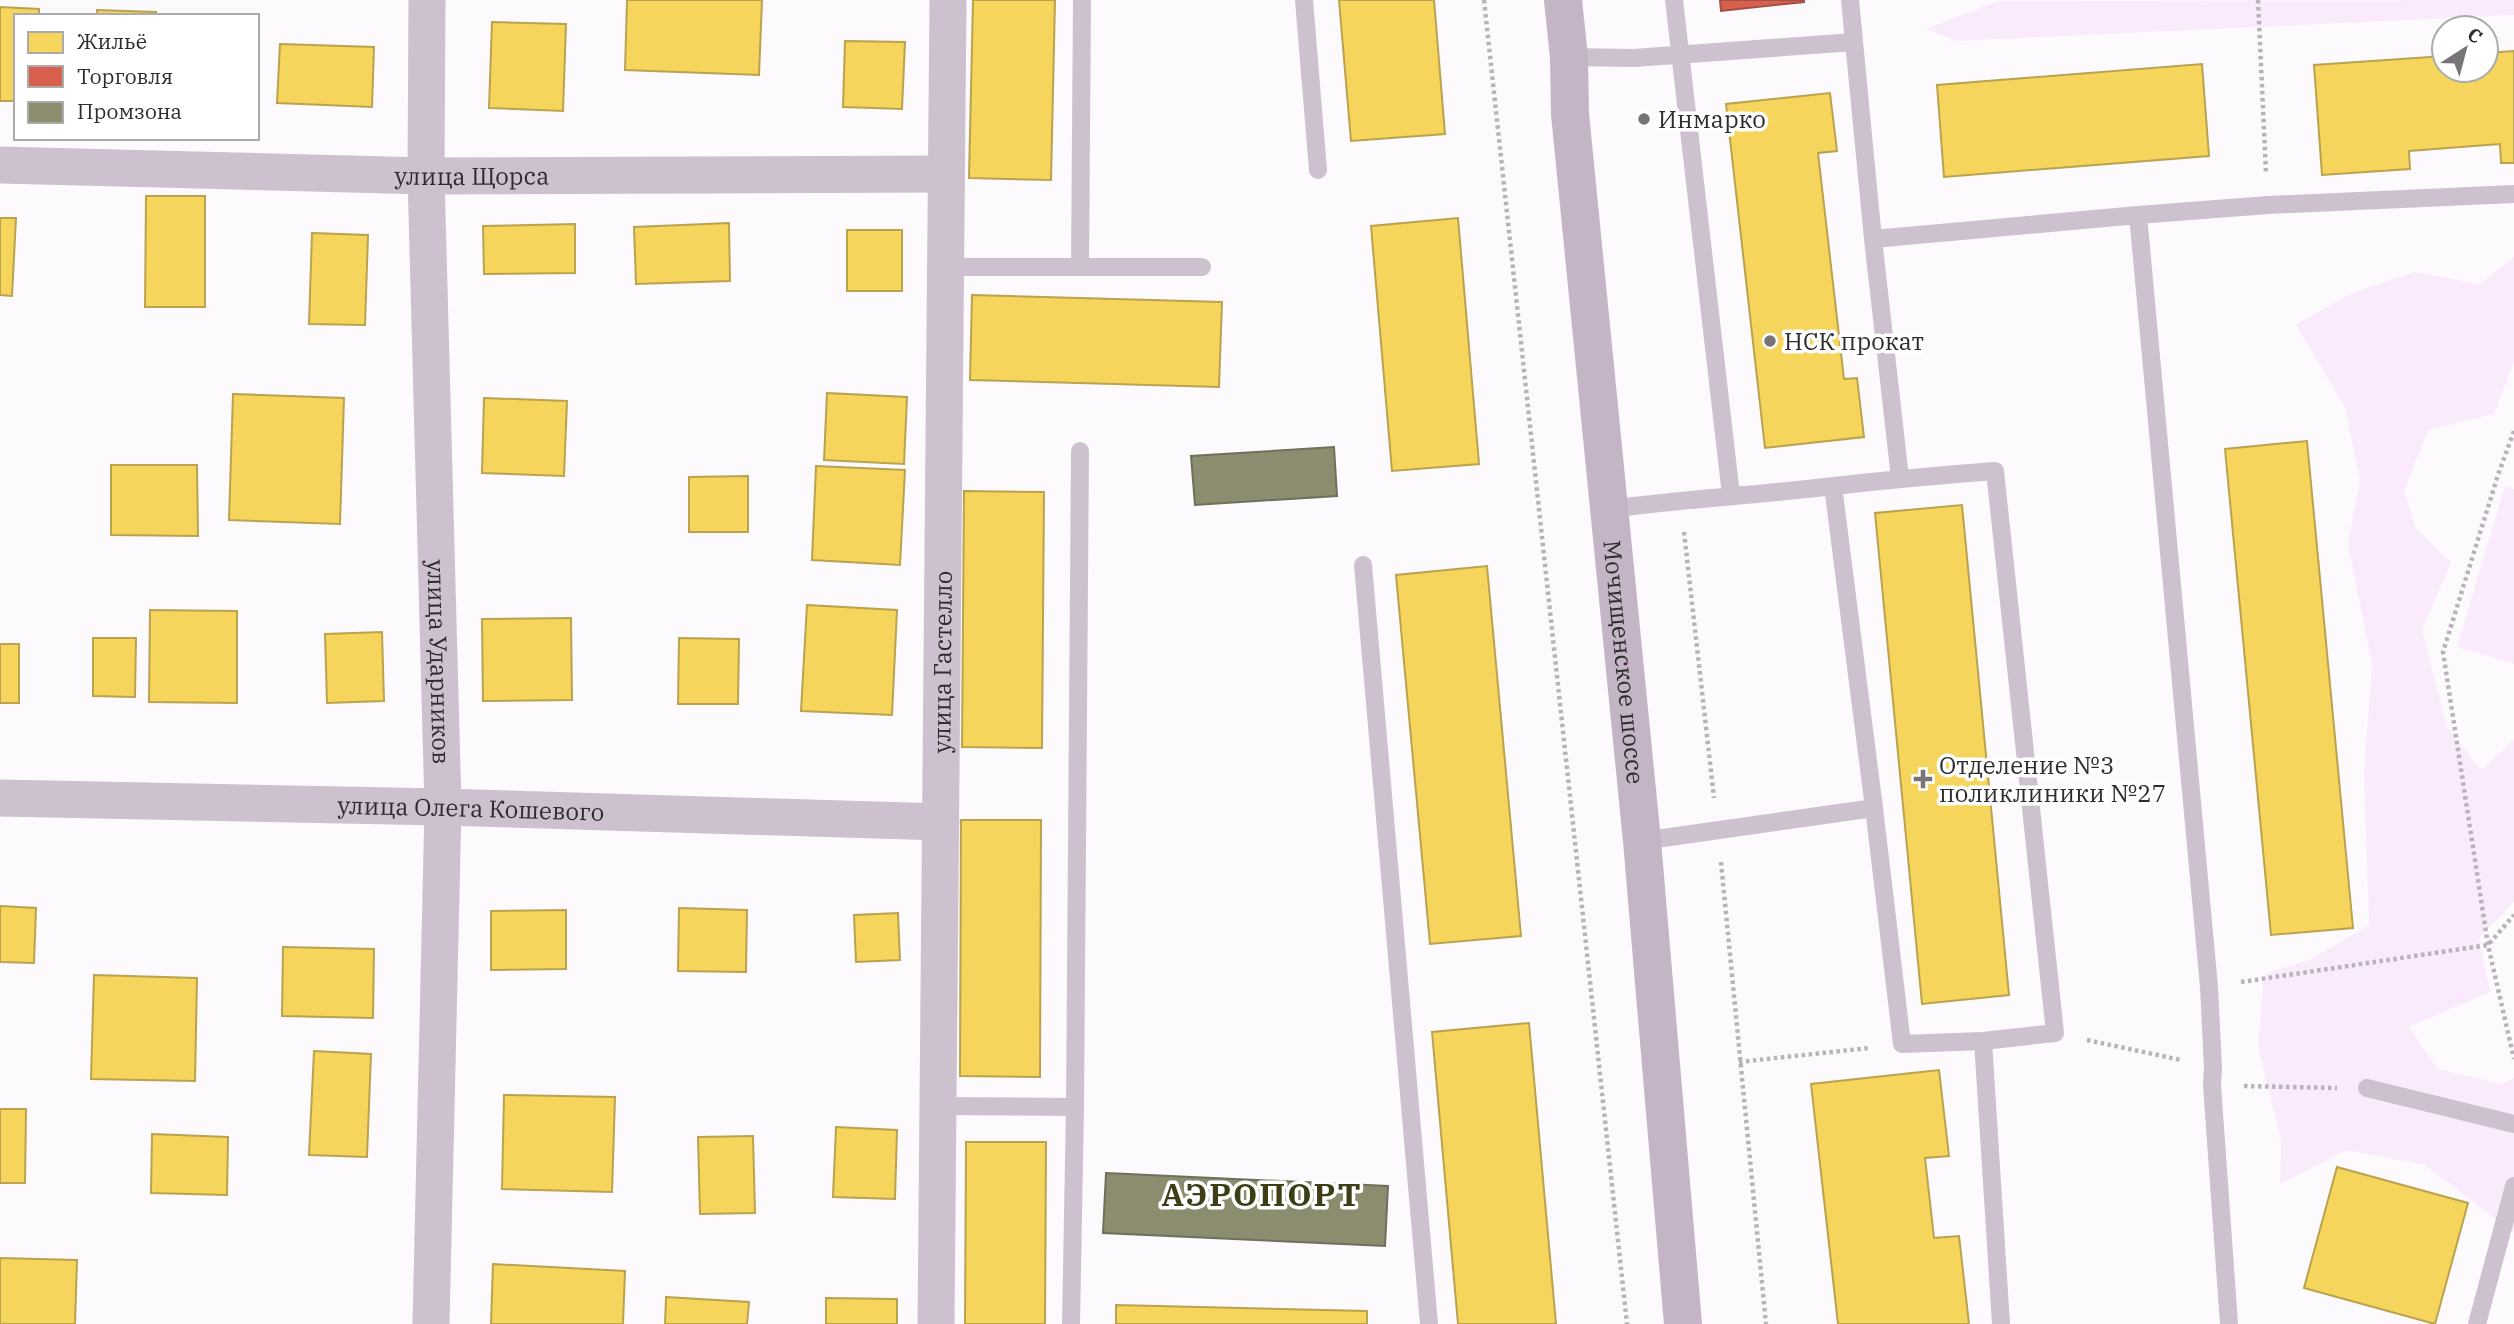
<svg xmlns="http://www.w3.org/2000/svg" width="2514" height="1324" font-family="'IBM Plex Serif',serif">
<style>
.green{fill:#f9ebfc}
.homes{fill:#f6d55c;stroke:#baa24f;stroke-width:2}
.shops{fill:#d6604d;stroke:#a45044;stroke-width:2}
.industry{fill:#8c8c6e;stroke:#706f5b;stroke-width:2}
.lines{fill:none;stroke-linecap:round;stroke-linejoin:round}
.path{stroke:#bab2bb;stroke-width:4.5;stroke-dasharray:3.5 3.5;stroke-linecap:butt}
.lane{stroke:#cdc1cf;stroke-width:18}
.street{stroke:#cdc1cf;stroke-width:37}
.secondary{stroke:#c3b5c6;stroke-width:38}
.poi-dot{fill:#777478;stroke:#fff;stroke-width:2.5}
.labels{text-anchor:middle;dominant-baseline:central;stroke-width:7;stroke-linejoin:round;paint-order:stroke}
.poi-label{font-size:24px;fill:#2f2c30;stroke:#fff;text-anchor:start}
.street-label{font-size:24px;fill:#2f2c30;stroke:#fff}
.district-label{font-size:32px;font-weight:bold;letter-spacing:2px;fill:#3d3e15;stroke:#fff}
</style>
<rect width="100%" height="100%" fill="#fdfafd"/>
<path class="green" d="M2514 0V15L1957 41 1926 29 1998 1Z
M2514 257V362L2494 414 2428 430 2404 491 2416 529 2451 562 2422 630 2447 727 2481 770 2514 740V902L2479 938 2490 992 2409 1027 2438 1069 2502 1084 2514 1078V1233L2425 1165 2346 1150 2280 1184 2281 1140 2258 1047 2264 974 2310 960 2369 925 2364 772 2372 664 2348 544 2360 481 2345 408 2296 324 2355 292 2415 272 2480 284Z
M2505 486 2514 489V664L2457 647Z"/>
<path class="homes" d="M627 0H762L759 75 625 70Z
M973 0H1055L1051 180 969 178Z
M1339 0H1434L1445 134 1351 141Z
M0 7 39 9V16H16V101H0Z
M97 10 156 12 155 16H97Z
M492 22 566 24 563 111 489 108Z
M845 41 905 42 902 109 843 107Z
M280 44 374 47 372 107 277 103Z
M2514 51V163H2501L2500 144 2409 151 2410 169 2322 175 2314 65 2444 56V70H2486V53Z
M2202 64 2209 156 1944 177 1937 85Z
M1830 93 1837 151 1818 153 1844 379 1857 378 1864 437 1765 448 1726 104Z
M146 196H205V307H145Z
M0 218H16L12 296 0 295Z
M1458 218 1479 464 1392 471 1371 226Z
M729 223 730 281 636 284 634 227Z
M575 224V273L484 274 483 226Z
M847 230H902V291H847Z
M312 233 368 235 365 325 309 324Z
M972 295 1222 302 1219 387 970 380Z
M827 393 907 397 904 464 824 460Z
M233 394 344 398 340 524 229 520Z
M484 398 567 401 564 476 482 473Z
M2307 441 2353 928 2271 935 2225 449Z
M111 465H197L198 536 111 535Z
M816 466 905 470 900 565 812 560Z
M748 476V532H689V477Z
M964 491 1044 492 1042 748 962 747Z
M1962 505 2009 995 1922 1004 1875 513Z
M1487 566 1521 936 1430 944 1396 575Z
M807 605 897 610 892 715 801 711Z
M150 610 237 611V703L149 702Z
M571 618 572 700 483 701 482 619Z
M382 632 384 701 327 703 325 634Z
M93 638H136L135 697 93 696Z
M679 638 739 639 738 704H678Z
M0 644H19V703H0Z
M961 820H1041L1040 1077 960 1076Z
M0 906 36 908 34 963 0 962Z
M679 908 747 910 746 972 678 971Z
M566 910V969L491 970V911Z
M898 913 900 960 856 962 854 915Z
M283 947 374 949 373 1018 282 1016Z
M94 975 197 978 195 1081 91 1079Z
M1529 1023 1556 1324H1458L1432 1032Z
M314 1051 371 1054 367 1157 309 1155Z
M1939 1070 1949 1156 1925 1158 1934 1238 1959 1236 1969 1324H1838L1811 1084Z
M504 1095 615 1097 612 1192 502 1189Z
M0 1109H26L25 1183H0Z
M836 1127 897 1130 895 1199 833 1197Z
M152 1134 228 1137 227 1195 151 1193Z
M753 1136 755 1213 700 1214 698 1137Z
M966 1142H1046L1045 1324H965Z
M2337 1167 2468 1203 2435 1324 2304 1288Z
M0 1258 77 1260 75 1324H0Z
M493 1264 625 1271 623 1324H491Z
M666 1297 749 1302 747 1324H665Z
M826 1298 897 1299V1324H826Z
M1116 1305 1367 1311V1324H1116Z"/>
<path class="shops" d="M1720 0H1804V2L1721 11Z"/>
<path class="industry" d="M1334 447 1337 496 1195 505 1191 456Z
M1106 1173 1388 1186 1385 1246 1103 1233Z"/>
<g class="lines">
<path class="path" d="M1484 0 1627 1324
M2258 0 2266 173
M2514 431 2498 475 2443 652 2488 945 2514 1059
M1684 532 1714 798
M1721 862 1766 1324
M2241 982 2488 945 2514 915
M2087 1040 2181 1060
M1739 1062 1869 1048
M2244 1086 2337 1088"/>
<path class="lane" d="M1304 0 1318 170
M1674 0 1731 495
M1850 0 1873 239
M1569 57 1634 58 1854 42
M2138 215 2268 205 2514 194
M945 267H1202
M1080 267 1082 0
M1900 478 1873 239 2138 215 2209 987 2213 1067 2212 1085 2229 1324
M1609 509C1684 499 1759 495 1834 486 1888 480 1941 475 1995 471L2055 1033 1983 1041 1902 1044 1874 808 1833 486
M1363 565 1429 1324
M1642 841 1874 808
M1983 1041 2001 1324
M2367 1088 2514 1124
M938 1106 1075 1107
M1071 1324 1075 1107 1080 451
M2477 1324 2514 1186"/>
<g class="street">
<path id="s1" d="M427 0 426 176 443 807 431 1324"/>
<path id="s2" d="M0 165 426 176 946 174"/>
<path id="s3" d="M0 798 443 807 941 822"/>
<path id="s4" d="M936 1324 948 0"/>
</g>
<path class="secondary" id="s5" d="M1563 0 1569 57 1570 114 1642 841 1683 1324"/>
</g>
<g class="poi-dot">
<circle cx="1644" cy="119" r="7"/>
<circle cx="1770" cy="341" r="7"/>
<path d="M1919.5 768.5h7v7h7v7h-7v7h-7v-7h-7v-7h7z"/>
</g>
<g class="labels">
<g class="poi-label">
<text x="1658" y="119">Инмарко</text>
<text x="1784" y="341">НСК прокат</text>
<text x="1939" y="765">Отделение №3<tspan x="1939" dy="28">поликлиники №27</tspan></text>
</g>
<g class="street-label">
<text stroke="none"><textPath href="#s2" startOffset="472">улица Щорса</textPath></text>
<text stroke="none"><textPath href="#s1" startOffset="662">улица Ударников</textPath></text>
<text stroke="none"><textPath href="#s4" startOffset="662">улица Гастелло</textPath></text>
<text stroke="none"><textPath href="#s5" startOffset="665">Мочищенское шоссе</textPath></text>
<text stroke="none"><textPath href="#s3" startOffset="471">улица Олега Кошевого</textPath></text>
</g>
<g class="district-label">
<text x="1262" y="1194">АЭРОПОРТ</text>
</g>
</g>
<rect x="14" y="14" width="245" height="126" fill="#ffffff" stroke="#acabac" stroke-width="2"/>
<rect x="28" y="32" width="35" height="21" fill="#f6d55c" stroke="#acabac" stroke-width="2"/>
<text x="77" y="49" font-size="21" fill="#2f2c30">Жильё</text>
<rect x="28" y="66" width="35" height="21" fill="#d6604d" stroke="#acabac" stroke-width="2"/>
<text x="77" y="84" font-size="21" fill="#2f2c30">Торговля</text>
<rect x="28" y="102" width="35" height="21" fill="#8c8c6e" stroke="#acabac" stroke-width="2"/>
<text x="77" y="119" font-size="21" fill="#2f2c30">Промзона</text>
<g transform="translate(2465 49) rotate(36)"><circle r="33" fill="#ffffff" stroke="#acabac" stroke-width="2"/>
<path d="M0-5L12 26L0 18L-12 26Z" fill="#777478"/>
<text y="-10" font-size="19" font-weight="bold" text-anchor="middle" fill="#2f2c30">С</text>
</g>
</svg>
